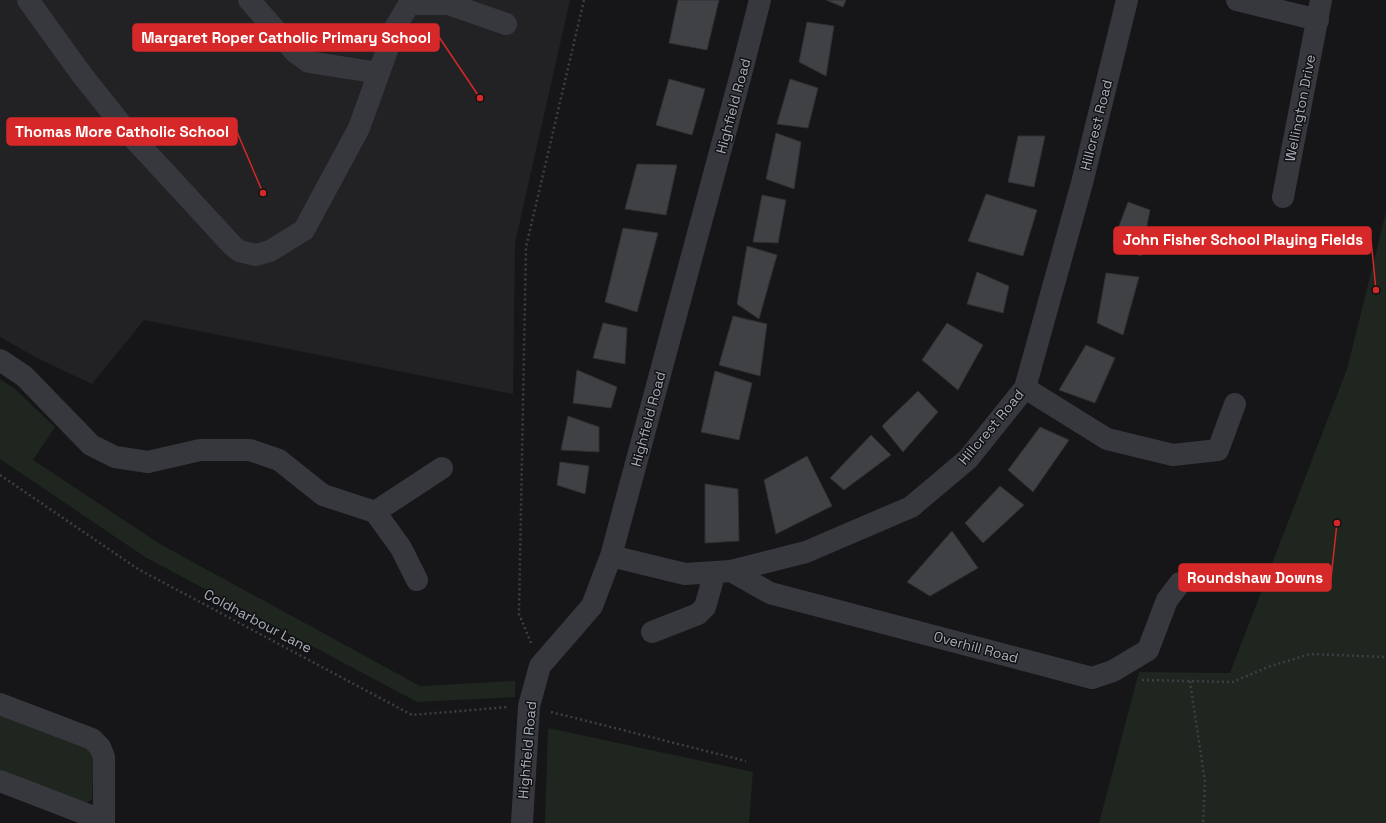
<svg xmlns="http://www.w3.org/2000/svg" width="1386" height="823" font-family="'Space Grotesk',sans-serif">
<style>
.built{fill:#222225}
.green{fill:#1e261f}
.building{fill:#404145;stroke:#303034}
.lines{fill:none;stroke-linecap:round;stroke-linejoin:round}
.path{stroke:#3d3f44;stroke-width:2.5;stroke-dasharray:2 3;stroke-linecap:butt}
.minor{stroke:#37383d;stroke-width:22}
.labels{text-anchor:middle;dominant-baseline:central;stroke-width:3;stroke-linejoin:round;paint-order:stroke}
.street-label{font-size:14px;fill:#a8adb8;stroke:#111113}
.leader{fill:none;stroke:#d62828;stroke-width:1.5}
.callout-dot{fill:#d62828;stroke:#111113;stroke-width:1.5}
.callout{fill:#d62828;stroke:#d62828;stroke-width:1.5}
.callout-label{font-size:15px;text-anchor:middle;font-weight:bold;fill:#fff}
</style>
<rect width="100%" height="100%" fill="#161618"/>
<path class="built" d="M0 0H570L515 243 513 394 144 320 92 384 35 357 0 337Z"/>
<path class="green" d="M1386 212V823H1099L1139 672 1230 673 1347 369Z
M0 379 15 389 55 427 33 460 160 544 420 686 515 681V697L417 702 145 557 0 459Z
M0 711 84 744 94 755 92 799 86 804 0 770Z
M548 728 753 772 749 823H545Z"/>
<path class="building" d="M678 0H719L707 50 669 43Z
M826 0H846L843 7Z
M807 22 834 26 826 76 799 62Z
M669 79 705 89 692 135 656 125Z
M790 79 818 88 808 128 777 124Z
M776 133 801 142 794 189 766 179Z
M1018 136H1045L1034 187 1008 182Z
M637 164 677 165 666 215 625 209Z
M986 194 1037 210 1023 256 968 241Z
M762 195 786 200 778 243 753 242Z
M1128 202 1150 210 1141 256 1113 242Z
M623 228 658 233 637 312 605 302Z
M747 246 777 255 759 319 737 304Z
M977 272 1009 286 1003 313 967 304Z
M1106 273 1139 277 1123 335 1097 323Z
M733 316 767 324 760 376 719 365Z
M603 323 627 328 625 364 593 358Z
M947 323 983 345 958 390 922 360Z
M1086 345 1115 358 1095 403 1059 390Z
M577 370 617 387 611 408 573 403Z
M715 371 752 383 739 440 701 432Z
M918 391 938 412 903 452 882 426Z
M568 416 599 427V452L561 450Z
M1040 427 1069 440 1033 492 1008 470Z
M871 435 891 455 844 490 830 478Z
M807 456 832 506 776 534 764 480Z
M560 462 589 466 585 494 557 485Z
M705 484 738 489 739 541 705 543Z
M1000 486 1024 505 983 543 965 523Z
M952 531 978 568 930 596 907 582Z"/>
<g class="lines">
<path class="path" d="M0 475 138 569 412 715 508 707
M531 643 519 614 526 247 584 0
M1142 680 1233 682 1268 667 1310 654 1386 657
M1190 681 1205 782 1203 823
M551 712 746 761"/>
<path class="minor" d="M28 0 82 75 125 129 232 245 239 251 256 255 270 251 304 230 359 128 395 28 409 4H449L506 24
M249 0 295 52 309 62 379 73
M1237 0 1318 20
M1283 197 1321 0
M0 360 24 376 91 445 115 457 148 462 200 450H250L279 460 323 495 375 512
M1025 388 1107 439 1173 455 1218 450 1235 404
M375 512 442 468
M375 512 401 548 417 580
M611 556 685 574 731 571 806 552 911 507 968 459 1025 388 1082 183 1127 0
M731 571 770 593 1092 678 1113 671 1148 650 1167 600 1180 583
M652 632 698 614 705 607 715 572
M0 704 92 739 100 747 104 757V821
M0 781 104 821V823
M522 823 529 706 540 666 592 606 611 556 741 74 760 0"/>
</g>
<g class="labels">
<g class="street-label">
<text transform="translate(733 106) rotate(-75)">Highfield Road</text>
<text transform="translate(1300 108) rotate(-79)">Wellington Drive</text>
<text transform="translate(1096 125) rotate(-76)">Hillcrest Road</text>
<text transform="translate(648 419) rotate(-75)">Highfield Road</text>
<text transform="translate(991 427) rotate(-50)">Hillcrest Road</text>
<text transform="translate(258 621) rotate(28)">Coldharbour Lane</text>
<text transform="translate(976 647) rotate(15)">Overhill Road</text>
<text transform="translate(527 750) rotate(-85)">Highfield Road</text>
</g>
</g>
<path class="leader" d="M480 98L439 37M263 193L237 132M1376 290L1371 240M1337 523L1331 578"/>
<g class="callout-dot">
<circle cx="480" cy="98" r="4"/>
<circle cx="263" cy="193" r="4"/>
<circle cx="1376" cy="290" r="4"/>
<circle cx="1337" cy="523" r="4"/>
</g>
<g class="callout">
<rect x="133" y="24" width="306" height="27" rx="4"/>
<rect x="7" y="118" width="230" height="27" rx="4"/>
<rect x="1114" y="227" width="257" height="27" rx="4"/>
<rect x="1179" y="564" width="152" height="27" rx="4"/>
</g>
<g class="callout-label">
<text x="286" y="43">Margaret Roper Catholic Primary School</text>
<text x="122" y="137">Thomas More Catholic School</text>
<text x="1243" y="245">John Fisher School Playing Fields</text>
<text x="1255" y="583">Roundshaw Downs</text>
</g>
</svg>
